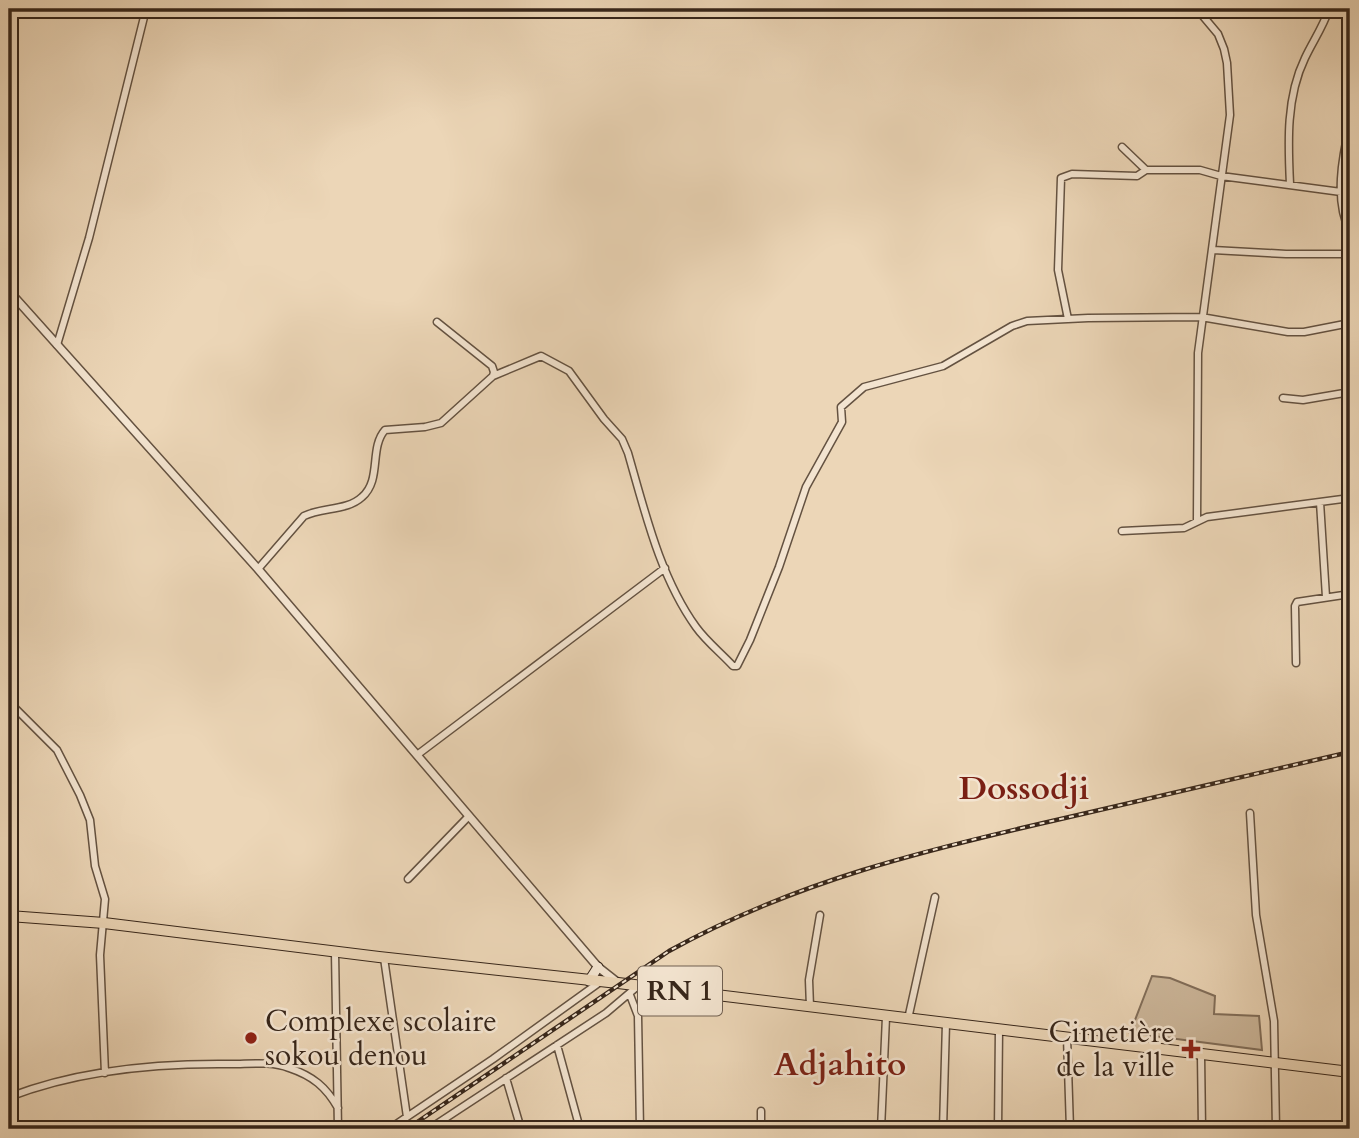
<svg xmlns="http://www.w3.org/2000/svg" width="1359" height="1138" font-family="Cardo,serif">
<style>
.green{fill:#cdb89c;stroke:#826f5b;stroke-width:2}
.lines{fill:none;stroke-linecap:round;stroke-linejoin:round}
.minor-casing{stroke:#645241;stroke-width:9}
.tertiary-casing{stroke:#645241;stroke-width:10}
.secondary-casing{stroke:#37261a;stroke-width:11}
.primary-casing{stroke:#37261a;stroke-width:12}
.minor{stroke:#f3e4d0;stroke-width:6}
.tertiary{stroke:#f3e4d0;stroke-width:7}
.secondary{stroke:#f3e4d0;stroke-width:9}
.primary{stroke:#ecd6b7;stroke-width:10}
.rail-casing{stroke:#37261a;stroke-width:4.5}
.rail{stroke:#f3e4d0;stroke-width:2;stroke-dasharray:5;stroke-linecap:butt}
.poi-dot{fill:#8f2418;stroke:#f3e4d0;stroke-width:2.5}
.labels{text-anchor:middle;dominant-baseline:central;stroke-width:5;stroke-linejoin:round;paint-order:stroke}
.shield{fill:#f3e4d0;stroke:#6f5f51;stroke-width:2}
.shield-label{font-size:28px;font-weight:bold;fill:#37261a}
.poi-label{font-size:30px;fill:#37261a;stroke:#f3e4d0;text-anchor:start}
.quarter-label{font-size:33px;font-weight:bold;fill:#7a1f14;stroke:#f3e4d0}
</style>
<rect width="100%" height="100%" fill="#ecd6b7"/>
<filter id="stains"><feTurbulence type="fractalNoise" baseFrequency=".00286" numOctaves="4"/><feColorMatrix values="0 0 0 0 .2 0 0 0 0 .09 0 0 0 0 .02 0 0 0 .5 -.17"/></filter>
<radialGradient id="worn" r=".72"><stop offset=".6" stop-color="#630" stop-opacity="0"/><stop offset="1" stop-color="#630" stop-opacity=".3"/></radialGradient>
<path class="green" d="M1152 976 1170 978 1215 996 1214 1014 1259 1016 1262 1050 1130 1033Z"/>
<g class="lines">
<defs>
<path id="minor" d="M1197 9 1218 34 1224 49 1227 63 1230 115 1198 353 1197 521
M1350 124C1342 157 1334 201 1350 232
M1122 147 1146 170
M1290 184C1288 143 1286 97 1305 58 1313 41 1323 27 1329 9
M1213 250 1286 254H1350
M9 306 11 293
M1068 319 1058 270 1061 178 1072 174 1137 176 1146 170H1200L1221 176 1341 192
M57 345 89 238 146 9
M493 376 541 356 569 371 604 419 622 439 628 453C645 512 660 577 696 627 706 641 721 653 733 666H737L750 640 779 567 806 487 842 422 841 407 864 387 943 366 1012 326 1027 321 1088 318 1201 317 1288 332H1304L1350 323
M1283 398 1303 400 1350 392
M1320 502 1326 597
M1122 531 1184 528 1207 517 1350 498
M258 569 304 516C322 507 347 511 362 497 382 480 369 448 385 430L425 427 441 423 493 376 494 372 492 366 437 322
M1296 663 1295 606 1297 602 1350 594
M9 702 57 750 80 795 90 820 95 866 105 899 100 955 105 1073
M417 755 665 568
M1250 813 1256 915 1274 1021 1276 1129
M408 879 469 816
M335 952 338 1129
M384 958 407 1117
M630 995 638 1016 640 1129
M810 1007 809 980 820 915
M908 1019 935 897
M1067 1037 1070 1129
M557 1045 580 1129
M1201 1055 1202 1129
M506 1078 521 1129
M9 1097C78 1070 157 1063 231 1064 250 1064 271 1061 289 1068 313 1076 326 1087 338 1108
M389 1129 493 1059 600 982
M429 1129 606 1013 639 985
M761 1129V1111
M881 1129 886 1017
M943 1129 946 1023
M998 1129 999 1029"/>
<path id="tertiary" d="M9 291 258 569 598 967 617 982"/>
<path id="secondary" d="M589 981 598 967"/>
<path id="primary" d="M9 916 104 923 379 957 618 983 1350 1072"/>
</defs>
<use href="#minor" class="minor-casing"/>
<use href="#tertiary" class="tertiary-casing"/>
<use href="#secondary" class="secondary-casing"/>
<use href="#primary" class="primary-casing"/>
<use href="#minor" class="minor"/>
<use href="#tertiary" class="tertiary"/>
<use href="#secondary" class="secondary"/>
<use href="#primary" class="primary"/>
<defs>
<path id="rail" d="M407 1129 669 951C796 881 925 850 1065 818 1160 796 1255 774 1350 752"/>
</defs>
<use href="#rail" class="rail-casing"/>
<use href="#rail" class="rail"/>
</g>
<g class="poi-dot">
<circle cx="251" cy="1038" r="7"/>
<path d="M1187.5 1038.5h7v7h7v7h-7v7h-7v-7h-7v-7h7z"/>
</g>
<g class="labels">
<rect class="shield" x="638" y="966.5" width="84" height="49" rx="5"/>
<g class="shield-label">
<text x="680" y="991">RN 1</text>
</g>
<g class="poi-label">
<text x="265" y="1021">Complexe scolaire<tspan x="265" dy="34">sokou denou</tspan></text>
<text x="1175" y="1032" text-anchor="end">Cimetière<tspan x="1175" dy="34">de la ville</tspan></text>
</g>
<g class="quarter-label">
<text x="1024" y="788">Dossodji</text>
<text x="840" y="1064">Adjahito</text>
</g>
</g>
<rect width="1359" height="1138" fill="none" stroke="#ecd6b7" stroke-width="35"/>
<rect x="10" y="10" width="1338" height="1117" fill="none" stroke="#37261a" stroke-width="3.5"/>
<rect x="18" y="18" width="1324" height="1103" fill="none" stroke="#37261a" stroke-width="2"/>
<rect width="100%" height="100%" filter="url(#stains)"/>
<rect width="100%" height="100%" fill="url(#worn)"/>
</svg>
